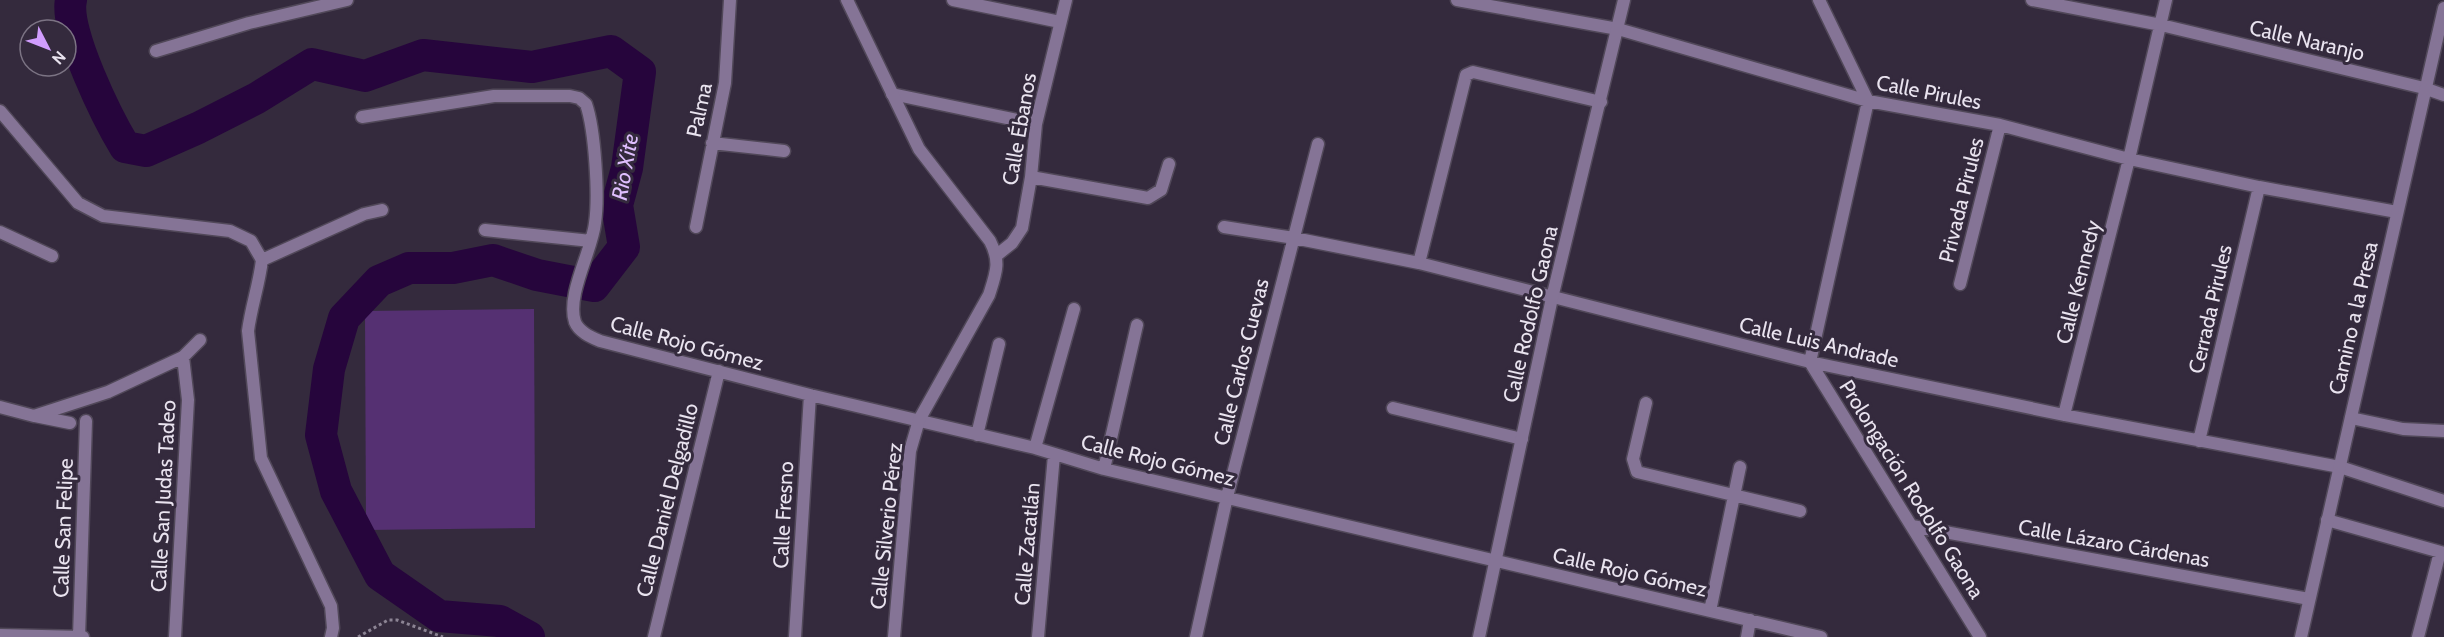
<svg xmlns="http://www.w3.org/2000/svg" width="2444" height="637" font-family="Cabin,sans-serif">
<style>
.green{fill:#553072}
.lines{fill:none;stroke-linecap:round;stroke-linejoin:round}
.river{stroke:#26053c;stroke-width:32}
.minor-casing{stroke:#514859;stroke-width:15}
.tertiary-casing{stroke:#514859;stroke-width:15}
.path{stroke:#8c8494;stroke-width:3;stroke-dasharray:3 3;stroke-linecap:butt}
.minor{stroke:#857496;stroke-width:12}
.tertiary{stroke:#857496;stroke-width:12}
.labels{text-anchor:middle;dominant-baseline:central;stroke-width:6;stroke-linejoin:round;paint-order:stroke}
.street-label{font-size:21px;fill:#e9e3ef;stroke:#342a3d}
.water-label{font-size:22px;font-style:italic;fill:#debefd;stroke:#342a3d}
</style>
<rect width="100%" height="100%" fill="#342a3d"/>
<path class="green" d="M534 309 535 528 366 530 365 311Z"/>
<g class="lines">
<path class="river" d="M71 0C64 31 108 119 125 147L146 151 198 128 257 98 312 64 365 76 423 55 532 67 611 51 640 72 627 168 617 205 624 247 594 286 537 275 493 260 453 268H409L379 281 344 318 329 369 321 435 336 491 380 575 439 616 500 621 529 637"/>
<defs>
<path id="minor" d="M953 0 1060 22
M1457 0 1618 29 1868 101 2000 125 2129 159 2259 187 2397 212
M1819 0 1868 101 1810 362 1980 637
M2032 0 2161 25 2424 88 2444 95
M156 51 249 23 347 0
M892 94 1036 124
M0 111 78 203 103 216 230 231 251 241 262 260
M362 117 494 96H570L579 98 586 104C595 130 599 196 595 223 592 251 566 295 575 322 579 332 591 337 600 341L810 395 1035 448 1104 469 1821 637
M712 143 784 151
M1031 177 1148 198 1161 190 1169 164
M696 227 725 83 730 0
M1224 227 1294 238 1419 263 1810 362 2064 415 2340 467 2444 501
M485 230 591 241
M0 232 52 256
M997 255 1012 243 1022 228 1031 177 1036 124 1066 0
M262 260C259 285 251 307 248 331L261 458 331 606 333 628 331 637
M262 260 364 214 382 210
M1419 263 1466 75 1473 72 1601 102
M1960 284 2000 125
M1646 403 1633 459 1637 472 1800 511
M0 407 34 416 108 392 183 357 200 340
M1393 408 1522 439
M2064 415 2129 159 2166 0
M35 416 70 423
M2351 418 2403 429 2444 431
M977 435 999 344
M2199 441 2259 187
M1035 448 1074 309
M1104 469 1137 325
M2327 520 2444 553
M1912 526 2309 599
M1710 611 1740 467
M0 635 83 637
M79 637 86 421
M175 637 188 400 183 357
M654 637 719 371
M795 637 810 395
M1038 637 1054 455
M1196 637 1227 497 1318 144
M1747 637 1750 620
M2418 637 2440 552"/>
<path id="tertiary" d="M847 0 919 149 990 241C1001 262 996 273 989 295L919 420 910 451 894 637
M1479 637 1552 298 1624 0
M2301 637 2444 8"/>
</defs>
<use href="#minor" class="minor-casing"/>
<use href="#tertiary" class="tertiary-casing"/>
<path class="path" d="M358 637 388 620H397L443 637"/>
<use href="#minor" class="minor"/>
<use href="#tertiary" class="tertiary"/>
</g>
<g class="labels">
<g class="street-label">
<text transform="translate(2307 40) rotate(13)">Calle Naranjo</text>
<text transform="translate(1929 92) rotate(11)">Calle Pirules</text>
<text transform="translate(699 110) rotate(-78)">Palma</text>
<text transform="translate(1019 129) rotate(-80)">Calle Ébanos</text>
<text transform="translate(1961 200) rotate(-76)">Privada Pirules</text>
<text transform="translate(2078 282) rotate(-76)">Calle Kennedy</text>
<text transform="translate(2210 309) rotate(-77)">Cerrada Pirules</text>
<text transform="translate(1530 314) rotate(-77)">Calle Rodolfo Gaona</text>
<text transform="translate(2353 318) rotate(-77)">Camino a la Presa</text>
<text transform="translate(1819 342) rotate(13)">Calle Luis Andrade</text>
<text transform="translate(687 343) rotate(15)">Calle Rojo Gómez</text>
<text transform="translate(1241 362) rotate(-76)">Calle Carlos Cuevas</text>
<text transform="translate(1158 460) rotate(14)">Calle Rojo Gómez</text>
<text transform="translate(1912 489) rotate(58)">Prolongación Rodolfo Gaona</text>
<text transform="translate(163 496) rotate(-87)">Calle San Judas Tadeo</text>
<text transform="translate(667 500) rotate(-76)">Calle Daniel Delgadillo</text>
<text transform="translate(783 515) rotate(-87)">Calle Fresno</text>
<text transform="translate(886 526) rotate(-84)">Calle Silverio Pérez</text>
<text transform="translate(63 528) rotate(-88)">Calle San Felipe</text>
<text transform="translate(2114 543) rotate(10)">Calle Lázaro Cárdenas</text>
<text transform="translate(1027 544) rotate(-85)">Calle Zacatlán</text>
<text transform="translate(1630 572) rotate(13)">Calle Rojo Gómez</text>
</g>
<g class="water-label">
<text transform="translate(625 167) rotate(-80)">Rio Xite</text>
</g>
</g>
<g transform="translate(48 48) rotate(132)"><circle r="28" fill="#342a3d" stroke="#7c7484" stroke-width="1.5"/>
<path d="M0-4.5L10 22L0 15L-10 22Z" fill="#d19dfe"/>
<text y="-9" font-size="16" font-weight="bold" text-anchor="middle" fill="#e9e3ef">N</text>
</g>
</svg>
